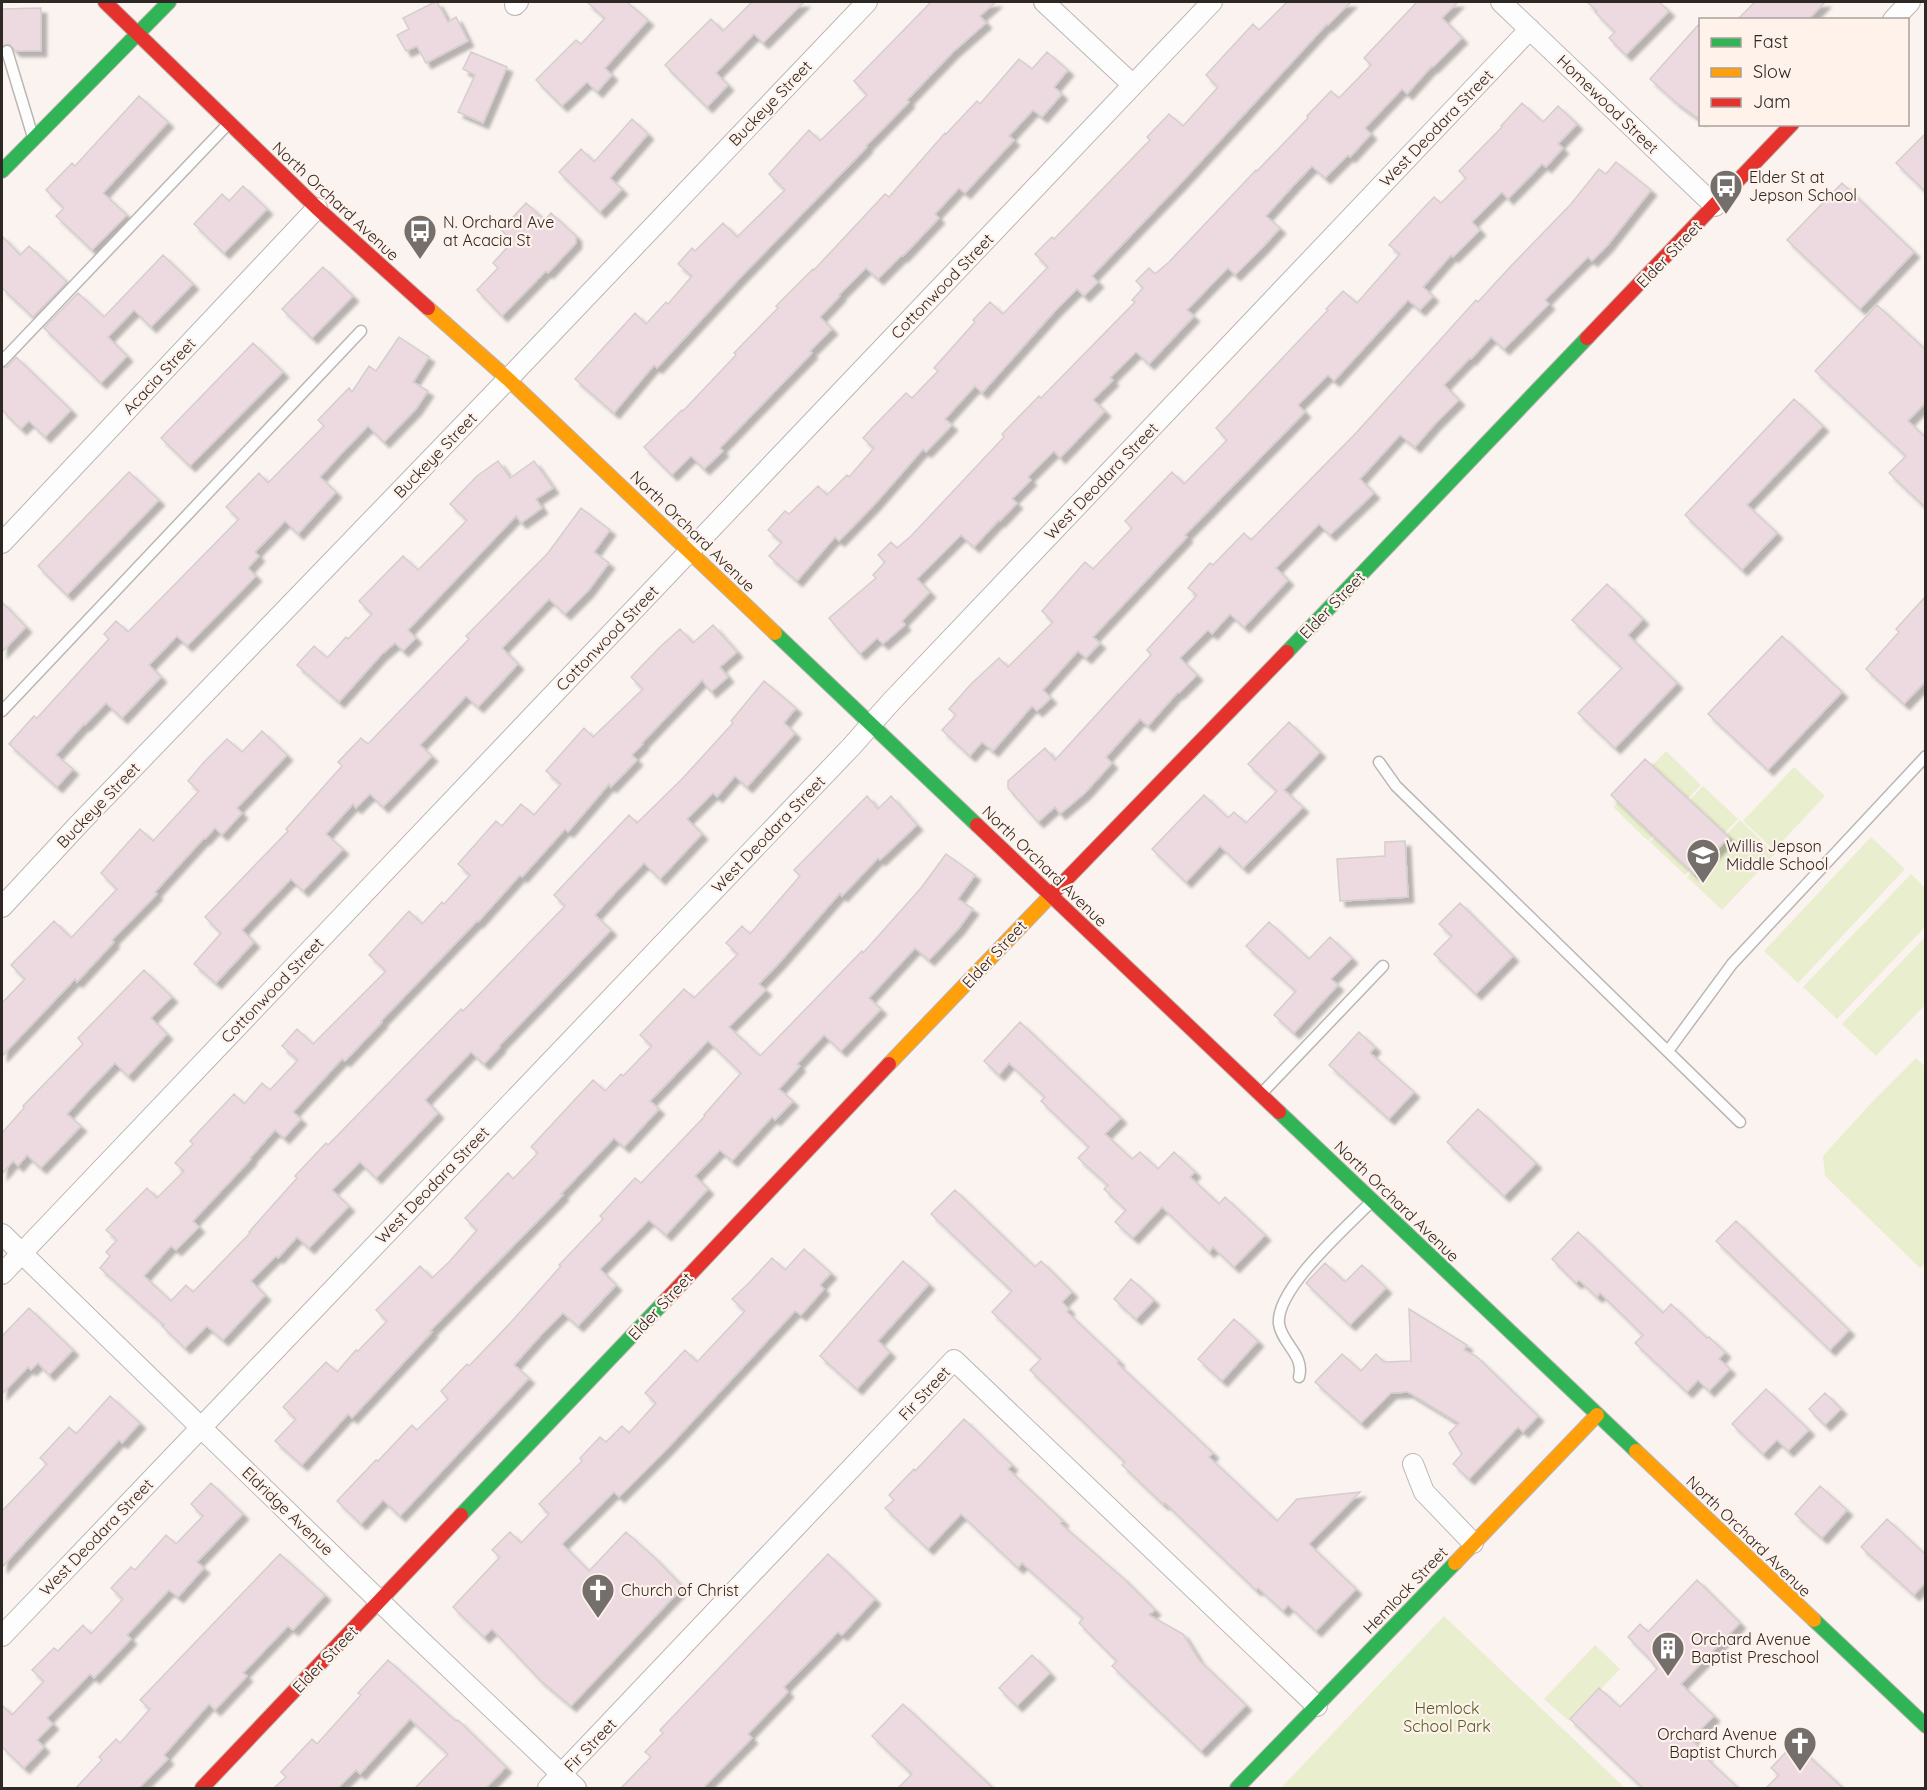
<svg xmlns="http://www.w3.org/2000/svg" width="1927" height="1790" font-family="Quicksand,sans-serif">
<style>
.green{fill:#e9eece}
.building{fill:#eddae1;stroke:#d4cece;stroke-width:1.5;filter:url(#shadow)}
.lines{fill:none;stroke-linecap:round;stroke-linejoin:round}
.lane-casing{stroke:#bcb6b3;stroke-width:13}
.street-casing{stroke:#bcb6b3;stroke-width:22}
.fast-casing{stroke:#bcb6b3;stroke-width:16}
.slow-casing{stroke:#bcb6b3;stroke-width:16}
.jam-casing{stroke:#bcb6b3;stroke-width:16}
.lane{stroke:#fefdfd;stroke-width:10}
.street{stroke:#fefdfd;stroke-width:20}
.fast{stroke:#30b455;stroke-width:14}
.slow{stroke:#ff9f0a;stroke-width:14}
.jam{stroke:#e5322d;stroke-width:14}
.labels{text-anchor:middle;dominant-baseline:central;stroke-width:4.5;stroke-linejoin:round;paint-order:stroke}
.street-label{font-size:16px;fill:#2e2825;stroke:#fff2eb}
.poi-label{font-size:16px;fill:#2e2825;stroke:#fff2eb;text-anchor:start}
.park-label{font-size:16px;fill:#515d20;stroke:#fff2eb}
</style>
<defs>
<filter id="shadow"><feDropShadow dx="5.5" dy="5.5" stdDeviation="1.5" flood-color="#0004"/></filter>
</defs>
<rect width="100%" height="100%" fill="#faf3f0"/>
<path class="green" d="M1666 751 1701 785 1648 841 1613 807Z
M1794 767 1825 796 1774 850 1743 821Z
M1703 786 1738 819 1685 875 1650 842Z
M1740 820 1775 854 1722 910 1687 877Z
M1871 837 1905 869 1798 983 1764 951Z
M1911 874 1925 888V927L1837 1019 1803 987Z
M1925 937V1005L1876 1056 1842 1024Z
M1916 1058 1926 1067V1263L1920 1268 1825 1176 1823 1156 1872 1102Z
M1444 1616 1625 1788H1281Z
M1595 1645 1620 1669 1601 1689 1599 1688 1569 1721 1544 1699Z"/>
<path class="building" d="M435 2H437L448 22 456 17 468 41 426 63 417 46 406 51 397 35 409 29 403 18Z
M587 2H627L648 20 605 68 612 75 597 92 587 82 562 106 536 80 576 40 581 44 605 18Z
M752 2H804L763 43 754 34 716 73 728 85 707 107 665 65 711 19 723 31Z
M931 2H996L980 16 986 23 953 52 907 100 909 102 866 146 867 147 738 280 657 368 654 365 614 413 575 379 635 313 646 324 666 302 668 304 692 276 678 264 692 248 695 251 723 223 737 237 785 190 769 174 809 130 820 141 867 95 854 81Z
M1287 2H1351L1328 25 1327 24 1181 183 1092 276 1098 282 1084 296 1077 289 1054 312 982 393 975 386 945 419 952 425 926 452 923 449 875 504 839 541 835 537 797 581 769 556 782 542 768 530 785 511 789 514 818 486 827 495 847 475 849 477 874 448 863 438 873 427 906 393 912 398 938 371 934 368 975 322 973 320 990 302 1003 314 1048 267 1035 254 1052 237 1054 239 1150 140 1147 137 1169 114 1183 126 1218 87 1206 75 1253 24 1259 30Z
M1417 2H1458L1442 18 1462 38 1433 67 1432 66 1407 94 1402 89 1365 128 1371 134 1350 157 1348 155 1325 178 1312 166 1293 186 1266 216 1280 228 1263 247 1235 275 1228 268 1212 284 1187 310 1194 316 1149 364 1136 352 1110 378 1113 380 1093 400 1105 411 1060 458 1054 451 1028 477 1031 480 1012 499 1017 503 1000 521 999 520 974 547 961 535 917 579 930 592 902 621 905 625 883 644 877 638 860 654 829 618 876 578 873 575 885 562 878 555 891 542 897 548 911 536 1004 437 1002 434 1039 396 1041 398 1135 302 1132 300 1143 288 1136 281 1149 268 1155 274 1169 262 1256 170 1257 171 1308 118 1307 116 1331 91 1339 98 1371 65 1364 58Z
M1587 2H1659L1669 11 1626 55 1609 38 1615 32 1595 12 1597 11Z
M1755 2H1825L1808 20H1737Z
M41 8V51H15L9 44 2 46V9Z
M1701 22V120L1677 103 1650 79Z
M471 52 507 67 483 123 458 112 475 75 463 69Z
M1047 52 1068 70 1054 87 1062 94 1042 117 1033 110 1009 136 1014 140 965 193 959 188 935 214 939 218 903 256 902 255 878 279 866 268 839 295 840 296 820 317 832 329 810 351 812 353 720 448 723 451 704 469 691 456 672 475 644 447 682 410 683 411 736 355 734 353 778 308 776 306 813 269 814 270 885 194 889 197 945 133 946 134 977 101 980 104 1019 59 1032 69Z
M139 96 168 122 103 193 127 215 92 250 56 216 64 208 46 190 72 163 75 166Z
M1522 103 1543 122 1558 106 1577 124 1558 144 1563 148 1546 167 1542 164 1508 199 1502 192 1472 222 1480 230 1453 257 1451 255 1423 287 1433 296 1420 310 1408 300 1334 381 1328 375 1298 405 1305 412 1185 535 1187 537 1093 637 1100 643 1086 658 1078 651 1043 690 1051 698 1037 711 1032 706 993 751 982 742 970 756 942 730 956 715 949 709 971 684 999 658 1008 667 1053 622 1042 611 1085 562 1093 569 1132 528 1125 521 1172 472 1184 484 1227 440 1216 428 1328 310 1326 309 1343 291 1357 303 1400 254 1389 245 1434 197 1441 203 1466 178 1459 171 1502 127 1501 126Z
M632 119 648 134 610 178 622 189 600 212 559 172 581 149 594 162Z
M1926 133V192L1896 163Z
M1616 162 1651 190 1607 246 1592 261 1588 257 1545 300 1549 304 1504 349 1491 337 1471 359 1470 358 1444 385 1459 400 1435 424 1415 447 1400 435 1360 479 1374 493 1330 535 1319 524 1276 568 1288 580 1244 627 1230 614 1212 634 1208 630 1180 658 1197 675 1179 693 1178 692 1148 726 1140 719 1106 757 1112 763 1085 793 1060 814 1055 807 1038 822 1008 788V781L1045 748 1055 760 1151 655 1147 650 1197 595 1188 588 1210 563 1213 565 1244 533 1251 540 1356 433 1476 300 1478 302 1510 267 1571 204 1599 169 1606 174Z
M1842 183 1914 252 1860 309 1787 240Z
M243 186 267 209 224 253 194 224 222 194 229 201Z
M526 203 545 220 551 213 576 236V243L548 273 546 271 502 316 477 290 498 268 493 263 513 241 501 230Z
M2 236 20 255 29 246 67 282 33 317 2 288Z
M163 255 193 284 151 327 134 310 108 337 127 356 101 383 44 328 78 293 104 317Z
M323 267 353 296 312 338 282 309Z
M1877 305 1926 350V402L1908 421 1924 436 1926 435V508L1889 473 1906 456 1815 371Z
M399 337 429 357 413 382 428 391 416 409 384 442 368 426 340 455 320 477 336 492 298 534 285 521 255 552 259 556 248 568 256 576 187 646 177 636 149 665 161 677 122 718 106 703 85 725 84 724 56 755 73 769 57 787 9 744 34 716 37 718 109 639 104 634 116 621 128 632 239 519 226 507 259 473 268 483 324 426 318 420 349 388 352 392 369 366 376 371Z
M253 343 283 372 190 466 161 438Z
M16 357 71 410 45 437 29 421 21 429 2 410V368L7 367Z
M1794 399 1823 426 1747 505 1777 533 1742 570 1685 515Z
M498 461 510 478 534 461 553 488 536 499 542 508 521 523 516 516 408 630 416 638 403 651 395 643 381 655 339 702 297 665 314 646 327 658 346 637 348 639 372 614 359 601 403 556 418 570 439 549 467 520 450 504 477 476Z
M129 472 159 500 67 595 38 566Z
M581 508 610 530 594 552 609 563 588 591 565 614 549 599 502 648 518 664 478 707 466 696 439 725 420 745 432 756 383 807 370 794 356 808 353 804 326 834 343 849 303 891 291 879 263 908 242 930 254 942 216 983 194 964 221 933 205 917 288 831 286 829 342 766 338 762 361 738 368 744 469 639 466 636 548 553Z
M1607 584 1643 619 1628 635 1677 683 1615 748 1578 713 1622 668 1572 620Z
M1926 596V681L1904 704 1866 669 1899 632 1896 629Z
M2 602 26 627 2 652Z
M713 625 737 652 720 667 728 677 711 692 702 680 642 743 643 744 632 755 637 760 611 787 609 784 568 832 565 829 522 877 520 875 478 922 477 921 381 1021 382 1022 345 1061 342 1059 293 1112 301 1119 284 1138 275 1130 250 1158 251 1159 193 1221 199 1227 176 1250 171 1246 144 1276 171 1301 186 1285 193 1292 250 1233 249 1232 297 1178 295 1176 326 1143 328 1145 417 1054 461 1009 463 1011 565 906 554 895 629 815 637 823 683 778 733 723 731 721 764 681 796 708 784 723 795 733 747 787 735 776 717 797 713 793 687 819 702 834 660 879 644 863 616 892 595 915 611 930 499 1046 500 1047 484 1064 471 1052 425 1100 438 1113 376 1178 360 1162 332 1190 349 1206 309 1248 297 1237 278 1258 276 1256 251 1281 265 1295 223 1340 207 1326 185 1348 162 1326 164 1325 100 1268 110 1256 106 1252 117 1240 106 1230 147 1188 157 1198 184 1171 175 1163 193 1144 190 1141 234 1094 244 1104 262 1083 270 1090 298 1060 282 1046 297 1029 313 1044 386 971 369 955 409 911 422 924 442 902 444 904 470 875 458 864 496 821 502 826 521 804 534 815 561 784 546 771 584 728 593 737 643 689 631 677 661 646 680 629 693 643Z
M1782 636 1842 692 1768 770 1708 714Z
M1289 722 1320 752 1284 790 1303 807 1243 868 1220 846 1186 882 1152 849 1204 795 1228 818 1234 812 1246 823 1277 791 1248 764Z
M262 731 287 755 237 808 242 813 222 835 215 828 205 839 204 838 155 892 157 894 112 940 114 942 77 982 75 979 2 1056V1003L25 979 11 965 54 921 71 938 117 889 101 873 140 829 153 841 199 791 188 781 204 762 227 739 242 752Z
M1645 759 1729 837 1694 874 1611 795Z
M867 796 878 809 891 796 917 825 880 860 878 858 842 896 840 893 780 962 759 984 766 990 729 1027 760 1056 862 951 863 953 921 888 946 854 975 875 958 899 973 909 959 928 929 960 915 948 869 998 881 1009 841 1051 824 1035 797 1064 800 1066 779 1089 793 1101 775 1120 772 1117 732 1161 720 1150 695 1176 708 1189 666 1235 649 1220 600 1269 616 1285 578 1326 563 1313 541 1335 514 1365 529 1378 400 1516 383 1500 361 1524 337 1501 376 1460 378 1461 412 1425 417 1430 448 1399 441 1391 467 1364 469 1366 512 1321 561 1266 559 1265 603 1219 600 1216 635 1178 641 1183 705 1116 704 1115 741 1073 708 1041 650 1101 659 1109 624 1147 614 1138 561 1194 563 1195 430 1331 432 1332 352 1418 348 1414 302 1465 275 1441 296 1419 283 1407 326 1362 337 1372 356 1350 358 1351 387 1321 376 1310 420 1266 432 1278 450 1261 477 1230 465 1218 508 1173 513 1179 538 1153 531 1147 593 1080 605 1091 621 1074 623 1076 652 1046 640 1035 684 989 694 998 738 954 726 943 742 926 750 934 800 876 794 870Z
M1405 841 1408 897 1340 901 1337 859 1385 856V842Z
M1460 903 1513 956 1476 994 1434 954 1452 936 1439 924Z
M1269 922 1309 959 1330 937 1352 958 1331 979 1338 985 1294 1033 1274 1015 1296 991 1246 946Z
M144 970 172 997 151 1018 167 1034 128 1076 115 1063 88 1091 67 1114 81 1126 41 1168 27 1155 18 1166 13 1161 2 1174V1133L24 1108 23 1106 83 1044 78 1038Z
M1020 1022 1121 1118 1105 1134 1132 1159 1140 1152 1158 1169 1174 1152 1195 1172 1190 1177 1219 1204 1225 1197 1265 1235 1234 1267 1213 1247 1209 1252 1162 1207 1133 1238 1115 1222 1126 1210 1104 1189 1108 1185 1078 1158 1089 1147 1041 1101 1045 1097 1009 1063 999 1075 984 1061Z
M1359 1032 1375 1047 1370 1053 1414 1092 1389 1119 1329 1065Z
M1478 1109 1536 1163 1504 1196 1447 1142Z
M955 1190 1035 1267 1041 1261 1072 1292 1062 1302 1069 1309 1067 1312 1119 1361 1117 1363 1213 1453 1209 1457 1277 1521 1297 1499 1360 1492 1309 1544 1356 1589 1316 1631 1288 1605 1283 1611 1258 1588 1256 1590 1165 1503 1163 1504 1122 1465 1125 1462 1030 1370 1041 1359 992 1312 1012 1291 931 1214Z
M1736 1221 1849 1330 1830 1350 1716 1241Z
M1578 1232 1663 1313 1671 1304 1707 1338 1709 1337 1725 1352 1719 1359 1730 1369 1709 1391 1698 1380 1687 1392 1635 1343 1643 1335 1600 1293 1597 1297 1579 1280 1576 1283 1552 1259Z
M804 1249 831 1273 820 1285 824 1289 801 1315 795 1311 665 1451 619 1497 614 1492 562 1544 589 1571 626 1532 656 1559 683 1587 571 1706 540 1680 492 1629 484 1637 453 1607 500 1557 492 1550 510 1532 521 1543 549 1514 539 1504 582 1461 580 1458 600 1437 606 1442 622 1426 629 1433 656 1403 645 1393 685 1350 697 1362 745 1311 732 1299 749 1283 772 1258 785 1270Z
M903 1261 929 1284 878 1341 890 1352 857 1389 820 1356Z
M1325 1263 1345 1282 1362 1265 1386 1288 1350 1325 1306 1283Z
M1131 1279 1154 1300 1136 1319 1114 1299Z
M29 1308 73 1350 49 1375 38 1363 31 1370 28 1367 2 1394V1336Z
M1409 1309 1467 1345 1464 1350 1476 1356 1538 1416 1523 1432 1518 1427 1469 1479 1453 1464 1462 1454 1449 1433 1459 1423 1408 1392 1391 1393 1361 1423 1315 1382 1342 1354 1361 1371 1376 1354 1384 1362 1411 1361Z
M1234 1319 1258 1341 1222 1381 1198 1359Z
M1766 1389 1809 1430 1788 1451 1777 1440 1763 1454 1732 1424Z
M1825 1393 1841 1409 1825 1425 1809 1409Z
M110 1396 140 1423 122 1443 119 1440 2 1567V1511L47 1464 40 1458 69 1427 76 1434Z
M964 1419 1012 1465 1008 1469 1063 1521 1060 1523 1123 1578 1155 1610 1149 1615 1183 1634 1199 1660 1246 1705 1201 1751 1112 1666 1117 1661 1079 1623 1083 1618 1022 1563 1018 1568 961 1514 928 1549 885 1508 894 1500 889 1495 914 1469 915 1471Z
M211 1483 243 1514 197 1562 204 1568 178 1597 169 1590 127 1635 131 1639 94 1678 90 1674 47 1718 53 1724 37 1740 44 1747 24 1768 2 1747V1705L12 1715 44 1681 32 1670 54 1648 58 1651 83 1625 91 1634 123 1599 111 1588 131 1567 135 1570 166 1535 176 1544 203 1516 191 1504Z
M1820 1486 1847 1510 1822 1538 1795 1514Z
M1887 1519 1926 1555V1582L1914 1595 1861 1547Z
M280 1554 325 1595 293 1630 288 1626 243 1673 247 1676 215 1710 209 1704 164 1755 168 1759 139 1788H76L102 1760 99 1757 116 1739 120 1743 150 1709 140 1700Z
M828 1554 875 1599 842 1635 838 1632 784 1687 788 1692 748 1734 752 1738 703 1788H621L651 1757 645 1752 663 1733 660 1730Z
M1697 1580 1740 1623 1681 1684 1714 1716 1691 1739 1706 1754V1758L1738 1788H1643L1570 1719 1599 1688 1620 1707 1657 1669 1647 1656 1628 1637 1640 1624 1648 1632Z
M1032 1655 1050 1673 1017 1706 999 1688Z
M388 1660 456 1721 458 1720 506 1767 486 1788H415L448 1754 410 1719 360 1774 356 1770 338 1788H274L286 1777 281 1772 312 1739 317 1744 361 1695 358 1693Z
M903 1704 993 1788H898L912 1774 872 1736Z
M1802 1750 1843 1788H1766L1779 1775 1771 1768 1786 1752 1794 1759Z"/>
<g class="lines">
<defs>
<path id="lane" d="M7 51 33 137
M2 361 229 123
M2 711 361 331
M1379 762 1396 786 1740 1122
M1668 1051 1732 964 1926 756
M1261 1094 1383 966
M1299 1377C1305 1355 1282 1344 1279 1324 1275 1289 1348 1226 1372 1201"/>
<path id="street" d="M1044 2 1133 85
M1501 2 1715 206
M515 5 518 2
M1893 20 1910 2
M2 543 317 208
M2 907 78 825 508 379 867 2
M2 1234 399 1620 576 1788
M2 1274 1212 2
M1413 1464 1424 1492 1473 1543
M2 1636 851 747 890 703 1530 29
M548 1788 954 1360 1317 1706"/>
<path id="fast" d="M2 171 169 2
M775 633 977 825
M1287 652 1587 338
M1279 1112 1636 1451
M461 1515 664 1302
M1814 1620 1926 1726
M1237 1788 1455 1563"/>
<path id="slow" d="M428 308 508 379 775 633
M889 1064 1055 891
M1636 1451 1814 1620
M1455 1563 1597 1415"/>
<path id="jam" d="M105 2 317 208 428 308
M1587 338 1792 124
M977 825 1279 1112
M1055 891 1287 652
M664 1302 889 1064
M202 1788 461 1515"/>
</defs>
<use href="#lane" class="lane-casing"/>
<use href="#street" class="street-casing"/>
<use href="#fast" class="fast-casing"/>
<use href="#slow" class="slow-casing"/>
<use href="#jam" class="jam-casing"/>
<use href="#lane" class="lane"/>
<use href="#street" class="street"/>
<use href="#fast" class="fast"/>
<use href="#slow" class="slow"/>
<use href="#jam" class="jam"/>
</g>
<defs>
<symbol id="bus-pin" viewBox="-11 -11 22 30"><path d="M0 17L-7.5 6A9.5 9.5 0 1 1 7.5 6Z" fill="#756f6c" stroke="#fff2eb"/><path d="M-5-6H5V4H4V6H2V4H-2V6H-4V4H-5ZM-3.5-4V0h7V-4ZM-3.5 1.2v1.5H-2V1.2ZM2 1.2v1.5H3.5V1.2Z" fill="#fff"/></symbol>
<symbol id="school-pin" viewBox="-11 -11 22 30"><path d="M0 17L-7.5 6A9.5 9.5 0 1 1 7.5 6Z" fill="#756f6c" stroke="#fff2eb"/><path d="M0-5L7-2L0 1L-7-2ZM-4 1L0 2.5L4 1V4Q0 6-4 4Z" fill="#fff"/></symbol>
<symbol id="church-pin" viewBox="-11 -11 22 30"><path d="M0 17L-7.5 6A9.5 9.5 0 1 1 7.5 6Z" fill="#756f6c" stroke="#fff2eb"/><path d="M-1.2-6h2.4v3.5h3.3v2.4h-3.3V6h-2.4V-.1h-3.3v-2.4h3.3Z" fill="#fff"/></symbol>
<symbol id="building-pin" viewBox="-11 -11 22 30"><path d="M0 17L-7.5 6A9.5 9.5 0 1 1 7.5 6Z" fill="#756f6c" stroke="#fff2eb"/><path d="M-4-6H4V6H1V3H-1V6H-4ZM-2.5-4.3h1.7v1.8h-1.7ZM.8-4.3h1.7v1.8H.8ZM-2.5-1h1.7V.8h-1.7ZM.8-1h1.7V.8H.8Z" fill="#fff"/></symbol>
</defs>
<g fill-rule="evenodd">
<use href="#bus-pin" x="1707" y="167" width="38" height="52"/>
<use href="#bus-pin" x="401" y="212" width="38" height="52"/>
<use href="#school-pin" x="1684" y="836" width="38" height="52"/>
<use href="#church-pin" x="579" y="1571" width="38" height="52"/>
<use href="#building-pin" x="1649" y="1629" width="38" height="52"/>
<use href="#church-pin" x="1781" y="1724" width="38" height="52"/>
</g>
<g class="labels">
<g class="street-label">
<text transform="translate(770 103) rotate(-46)">Buckeye Street</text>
<text transform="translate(1608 104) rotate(44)">Homewood Street</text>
<text transform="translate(1436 128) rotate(-46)">West Deodara Street</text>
<text transform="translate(336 201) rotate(43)">North Orchard Avenue</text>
<text transform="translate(1669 254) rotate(-46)">Elder Street</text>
<text transform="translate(942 286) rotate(-46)">Cottonwood Street</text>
<text transform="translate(159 376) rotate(-47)">Acacia Street</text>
<text transform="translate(435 455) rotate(-46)">Buckeye Street</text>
<text transform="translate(1101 481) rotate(-46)">West Deodara Street</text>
<text transform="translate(693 531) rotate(44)">North Orchard Avenue</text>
<text transform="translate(1332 605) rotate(-46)">Elder Street</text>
<text transform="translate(607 638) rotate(-46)">Cottonwood Street</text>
<text transform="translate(98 805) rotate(-46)">Buckeye Street</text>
<text transform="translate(768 834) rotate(-46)">West Deodara Street</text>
<text transform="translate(1045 866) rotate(44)">North Orchard Avenue</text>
<text transform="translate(994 954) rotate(-47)">Elder Street</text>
<text transform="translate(272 990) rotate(-46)">Cottonwood Street</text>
<text transform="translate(432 1185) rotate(-46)">West Deodara Street</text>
<text transform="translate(1397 1201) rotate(44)">North Orchard Avenue</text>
<text transform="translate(660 1306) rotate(-47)">Elder Street</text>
<text transform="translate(924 1393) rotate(-47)">Fir Street</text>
<text transform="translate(288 1511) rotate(44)">Eldridge Avenue</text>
<text transform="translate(1749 1536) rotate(44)">North Orchard Avenue</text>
<text transform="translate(96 1537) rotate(-46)">West Deodara Street</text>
<text transform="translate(1405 1590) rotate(-46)">Hemlock Street</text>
<text transform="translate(325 1659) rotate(-46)">Elder Street</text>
<text transform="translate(590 1745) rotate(-46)">Fir Street</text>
</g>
<g class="poi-label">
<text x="1749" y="177">Elder St at<tspan x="1749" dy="18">Jepson School</tspan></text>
<text x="443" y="222">N. Orchard Ave<tspan x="443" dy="18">at Acacia St</tspan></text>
<text x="1726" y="846">Willis Jepson<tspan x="1726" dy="18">Middle School</tspan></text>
<text x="621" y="1590">Church of Christ</text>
<text x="1691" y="1639">Orchard Avenue<tspan x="1691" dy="18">Baptist Preschool</tspan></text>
<text x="1777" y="1734" text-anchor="end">Orchard Avenue<tspan x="1777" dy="18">Baptist Church</tspan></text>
</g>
<g class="park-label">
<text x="1447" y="1708">Hemlock<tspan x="1447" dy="18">School Park</tspan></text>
</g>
</g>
<rect width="1927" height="1790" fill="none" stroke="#2e2825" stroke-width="6"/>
<rect x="1699" y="18" width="210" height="108" fill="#fff2eb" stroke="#aba19c" stroke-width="1.5"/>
<rect x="1711" y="38" width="30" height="9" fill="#30b455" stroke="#aba19c" stroke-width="1.5"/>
<text x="1753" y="48" font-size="18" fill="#2e2825">Fast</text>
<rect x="1711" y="68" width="30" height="9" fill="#ff9f0a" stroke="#aba19c" stroke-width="1.5"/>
<text x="1753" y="78" font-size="18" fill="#2e2825">Slow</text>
<rect x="1711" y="98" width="30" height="9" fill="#e5322d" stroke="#aba19c" stroke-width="1.5"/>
<text x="1753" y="108" font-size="18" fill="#2e2825">Jam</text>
</svg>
